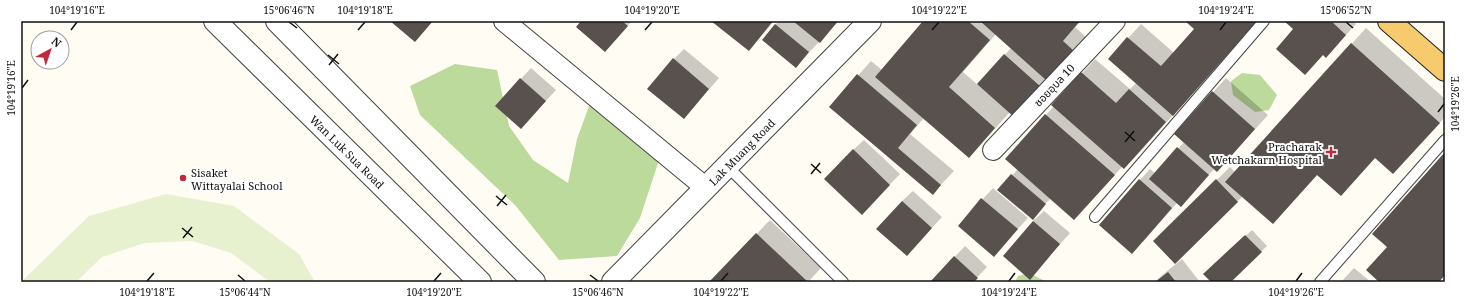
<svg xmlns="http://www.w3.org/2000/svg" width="1466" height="303" font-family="'Noto Serif','Noto Sans Thai',serif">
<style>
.forest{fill:#bdda9d}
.pitch{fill:#e8f1cf}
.shadow{fill:#0003;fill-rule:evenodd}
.building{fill:#59514d}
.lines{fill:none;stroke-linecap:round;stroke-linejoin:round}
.service-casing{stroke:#434343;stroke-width:12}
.minor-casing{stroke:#434343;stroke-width:22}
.tertiary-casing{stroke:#434343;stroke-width:24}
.primary-casing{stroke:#212121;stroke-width:24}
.service{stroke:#fff;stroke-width:10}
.minor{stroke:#fff;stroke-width:20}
.tertiary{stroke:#fff;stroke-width:22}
.primary{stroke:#f6ca6d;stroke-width:22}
.ticks{fill:none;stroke:#101010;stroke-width:1.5}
.poi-dot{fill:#bf293c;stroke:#fff;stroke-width:1.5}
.labels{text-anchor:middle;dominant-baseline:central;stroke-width:4;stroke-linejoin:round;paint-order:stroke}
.street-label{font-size:11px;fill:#101010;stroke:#fff}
.poi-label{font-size:11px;fill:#101010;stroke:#fff;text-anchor:end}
.neatline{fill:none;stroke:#101010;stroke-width:1.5}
.ticks-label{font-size:10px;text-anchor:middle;fill:#101010}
</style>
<rect width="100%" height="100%" fill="#fffcf4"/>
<path class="forest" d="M455 64 497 70 509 126 533 160 568 183 577 139 592 98 641 120 659 160 640 218 617 256 559 260 515 205 420 115 410 86Z
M1242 73 1260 75 1277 95 1269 110 1255 112 1233 95 1231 81Z
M1029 273 1047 282H1015L1018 276Z"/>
<path class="pitch" d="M166 194 234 206 299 254 315 282H270L231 253 192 241 145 243 102 257 76 282H21L89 216Z"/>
<path class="shadow" d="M583 21H632L615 40Z
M713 21H774L749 50Z
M779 21H839L796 66 775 25Z
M924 21H1081L1075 27 1086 37 1014 115 1010 112 969 157 924 118 910 134 954 171 932 194 830 107 871 61 882 70ZM996 34 1011 48 978 85 963 72Z
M1186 21H1258L1137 155 1124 168 1122 167 1074 219 1051 198 1032 218 999 190 1018 169 1007 159 1054 106 1053 105 1095 59 1130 89 1136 83 1109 59 1141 24 1174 53 1195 29Z
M1286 21H1353L1356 24 1336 46 1323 54 1305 74 1295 29Z
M1366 28 1445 99V117L1407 158H1375L1341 195 1318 174 1273 223 1243 196 1175 262 1154 241 1230 167 1235 172Z
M684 49 719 78 684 118 674 59Z
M531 68 556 90 521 128 496 106Z
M1226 78 1268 115 1230 157 1215 168 1191 195 1177 203 1143 242 1100 224 1150 169 1156 174 1184 142 1175 134Z
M864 140 900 174 872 203 853 150Z
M993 188 1028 218 994 255 959 225Z
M913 191 942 217 917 244 902 201Z
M1044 211 1070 233 1030 278 1033 221Z
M770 220 821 268 808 282H710Z
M1252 230 1267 246 1229 282H1212L1210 269Z
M965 246 987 267 973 282H931Z
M1182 259 1200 282H1155L1161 276Z
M1354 268 1371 282H1341Z"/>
<path class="building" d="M390 21H433L415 42Z
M581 21H622L628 26 605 52 576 27Z
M711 21H773L749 51Z
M793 21H838L820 43Z
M923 21H968L990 40 949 87 995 128 969 158 875 77Z
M980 21H1080L1063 41 1074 51 1047 81Z
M1185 21H1257L1173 116 1108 59 1127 37 1161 66 1194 29Z
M1284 21H1331L1346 35 1326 58 1323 55 1305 75 1276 49 1293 29Z
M775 24 809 52 796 68 762 40Z
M1351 43 1440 123 1393 174 1375 158 1341 196 1317 175 1273 224 1225 182Z
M1004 54 1041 87 1014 117 977 84Z
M673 58 709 89 684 119 647 89Z
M1081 72 1116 103 1129 89 1166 122 1124 169 1051 105Z
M857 74 917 125 898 148 941 185 933 195 829 107Z
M520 78 546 101 521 129 495 106Z
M1212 91 1255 129 1217 172 1174 134Z
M1045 114 1115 175 1074 220 1005 159Z
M1177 147 1209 175 1181 207 1149 179Z
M853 149 890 185 862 215 824 179Z
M1445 152V275L1439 282H1379L1366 270 1387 247 1372 234Z
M1011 174 1046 204 1033 220 997 190Z
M1139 179 1172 208 1132 254 1099 225Z
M1216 179 1238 202 1175 264 1153 241Z
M981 198 1018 229 994 257 958 226Z
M902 201 932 228 907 256 876 229Z
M1033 221 1060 244 1030 280 1003 256Z
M756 233 808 282H709Z
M1245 235 1262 252 1231 282H1211L1203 274Z
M954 256 978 278 974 282H930Z
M1168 272 1176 282H1155Z"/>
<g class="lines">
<defs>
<path id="service" d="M727 166 843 282
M1095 217 1264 21
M1320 282 1445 140"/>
<path id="minor" d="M504 21 706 188
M993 150 1115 21"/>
<g id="tertiary">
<path id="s1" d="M215 21 480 282"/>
<path d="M277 21 534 282"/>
<path id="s2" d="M613 282 870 21"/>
</g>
<path id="primary" d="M1389 21 1445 70"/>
</defs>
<use href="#service" class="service-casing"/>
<use href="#minor" class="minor-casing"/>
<use href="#tertiary" class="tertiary-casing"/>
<use href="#primary" class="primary-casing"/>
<use href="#service" class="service"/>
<use href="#minor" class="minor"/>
<use href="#tertiary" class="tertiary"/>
<use href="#primary" class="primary"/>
</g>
<path class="ticks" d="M289 22 297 28M1346 22 1353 28M71 30 77 22M358 30 365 22M645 30 652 22M932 30 939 22M1220 30 1226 22M328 55 339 64M329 65 338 54M22 88 28 80M1438 112 1444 104M1125 132 1135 141M1125 142 1134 131M811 164 821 173M811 174 820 163M496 196 507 205M497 206 506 195M182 228 193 237M183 238 192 227M238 275 245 281M590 275 598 281M147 281 154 273M434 281 441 273M721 281 728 273M1009 281 1015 273M1296 281 1302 273"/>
<g class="poi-dot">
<path d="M1329 146h4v4h4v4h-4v4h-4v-4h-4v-4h4z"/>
<circle cx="183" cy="178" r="4"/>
</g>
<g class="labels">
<g class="street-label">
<text transform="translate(1054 85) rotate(-47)">ซอยอุบล 10</text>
<text stroke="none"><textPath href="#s2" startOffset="183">Lak Muang Road</textPath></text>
<text stroke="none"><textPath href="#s1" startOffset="186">Wan Luk Sua Road</textPath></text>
</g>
<g class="poi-label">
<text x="1322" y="146">Pracharak<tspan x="1322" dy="13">Wetchakarn Hospital</tspan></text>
<text x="191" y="172" text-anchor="start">Sisaket<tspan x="191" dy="13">Wittayalai School</tspan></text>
</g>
</g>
<rect width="1466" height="303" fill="none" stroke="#ffffff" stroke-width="44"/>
<g transform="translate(50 50) rotate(40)"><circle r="19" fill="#ffffff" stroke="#9f9f9f"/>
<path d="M0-3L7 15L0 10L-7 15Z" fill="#bf293c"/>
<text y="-6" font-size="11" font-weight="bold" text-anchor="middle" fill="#101010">N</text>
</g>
<rect x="22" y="22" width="1422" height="259" class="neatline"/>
<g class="ticks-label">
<text x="77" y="14">104°19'16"E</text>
<text x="289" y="14">15°06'46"N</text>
<text x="365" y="14">104°19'18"E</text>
<text x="652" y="14">104°19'20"E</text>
<text x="939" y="14">104°19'22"E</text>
<text x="1226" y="14">104°19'24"E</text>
<text x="1346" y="14">15°06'52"N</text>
<text transform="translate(11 88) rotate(-90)" y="4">104°19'16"E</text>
<text transform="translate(1455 104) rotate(-90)" y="4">104°19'26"E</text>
<text x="147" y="296">104°19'18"E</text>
<text x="245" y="296">15°06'44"N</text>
<text x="434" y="296">104°19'20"E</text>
<text x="598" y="296">15°06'46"N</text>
<text x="721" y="296">104°19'22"E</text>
<text x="1009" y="296">104°19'24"E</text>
<text x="1296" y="296">104°19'26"E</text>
</g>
</svg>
